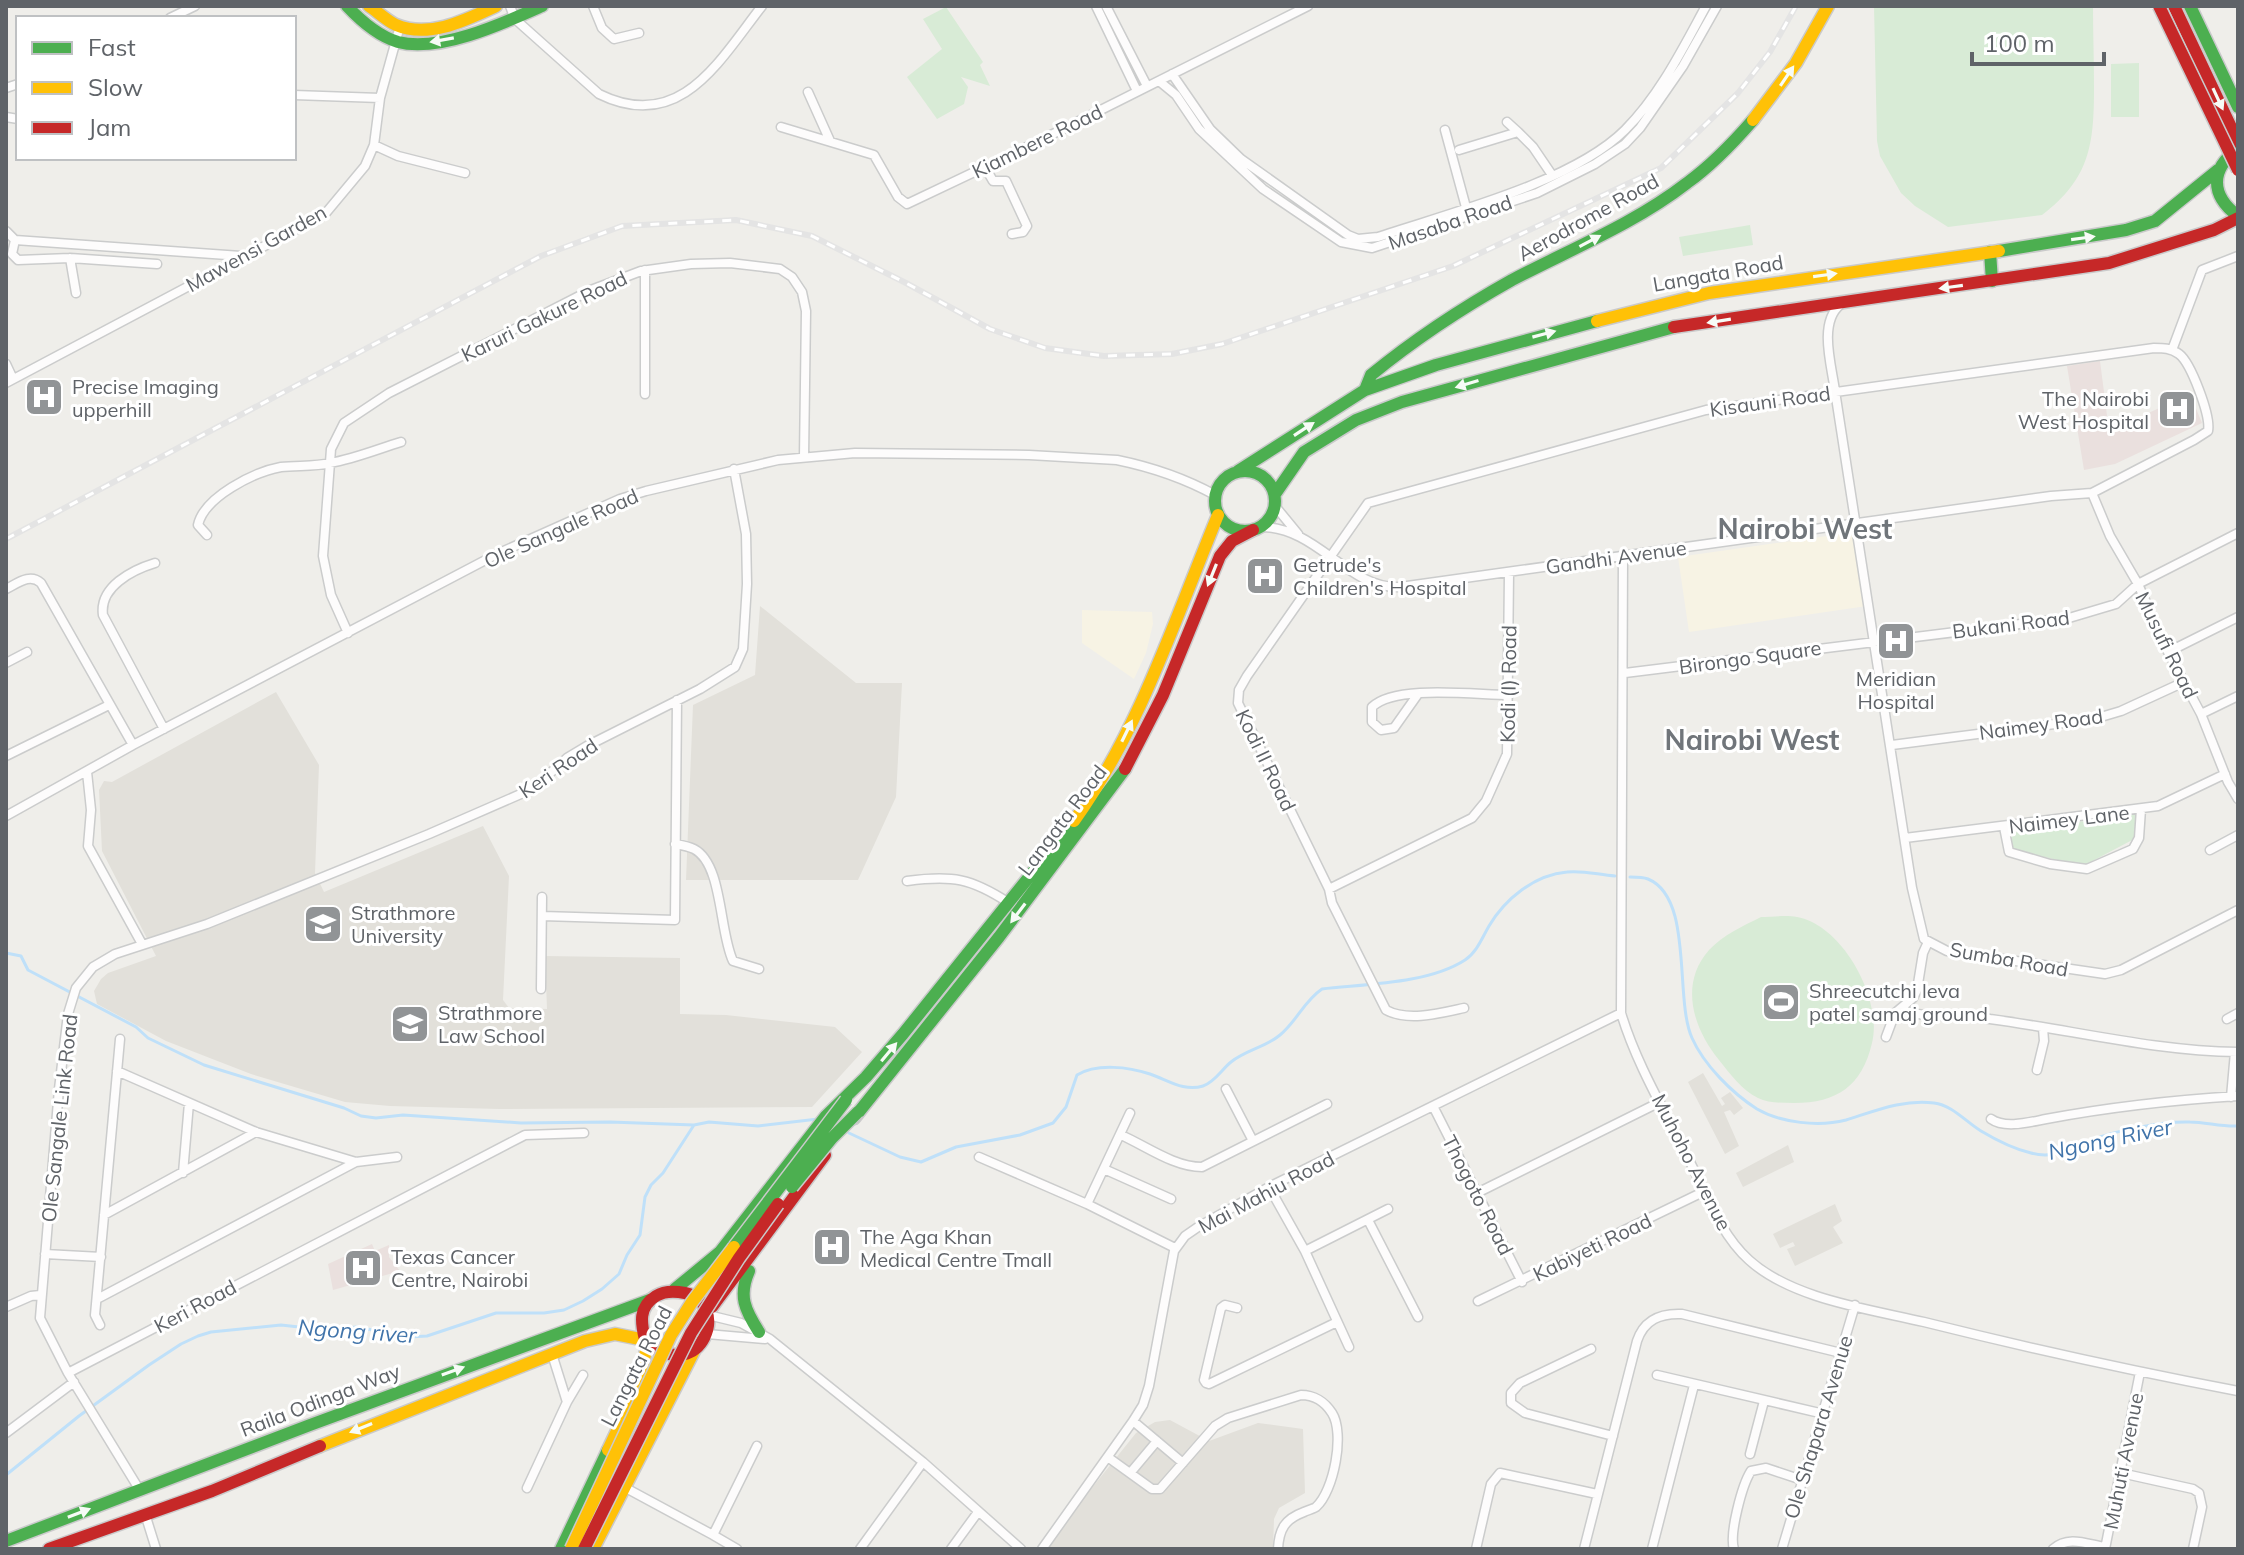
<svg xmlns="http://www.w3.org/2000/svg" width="2244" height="1555" font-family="Mulish,sans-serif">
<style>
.commercial{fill:#f7f3e4}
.education{fill:#e2e0da}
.medical{fill:#eae0de}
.green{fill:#d8ebd6}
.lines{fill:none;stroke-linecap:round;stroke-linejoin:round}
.stream{stroke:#bfe0f9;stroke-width:3}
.street-casing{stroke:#cbcccc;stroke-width:11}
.fast-casing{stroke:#cacacb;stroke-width:15}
.slow-casing{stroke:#cacacb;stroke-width:15}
.jam-casing{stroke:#cacacb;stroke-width:15}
.street{stroke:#fdfcfc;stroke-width:8}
.fast{stroke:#4caf50;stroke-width:12}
.slow{stroke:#ffc107;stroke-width:12}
.jam{stroke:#c62828;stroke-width:12}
.rail-casing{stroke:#e4e4e4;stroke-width:6}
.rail{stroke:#fff;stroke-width:3;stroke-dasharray:9;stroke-linecap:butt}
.fast-bridge-casing{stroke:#cacacb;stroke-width:15;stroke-linecap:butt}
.slow-bridge-casing{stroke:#cacacb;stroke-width:15;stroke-linecap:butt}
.jam-bridge-casing{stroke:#cacacb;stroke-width:15;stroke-linecap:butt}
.fast-bridge{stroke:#4caf50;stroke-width:12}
.slow-bridge{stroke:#ffc107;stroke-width:12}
.jam-bridge{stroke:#c62828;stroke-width:12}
.oneway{fill:#f6fbf6}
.labels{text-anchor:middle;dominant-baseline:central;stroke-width:6;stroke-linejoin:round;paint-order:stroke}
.street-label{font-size:20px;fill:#5f6368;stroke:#fff}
.poi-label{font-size:20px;fill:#5f6368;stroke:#fff;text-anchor:start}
.water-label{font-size:22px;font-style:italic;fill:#4174aa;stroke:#fff}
.district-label{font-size:28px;font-weight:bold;fill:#70757a;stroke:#fff}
</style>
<rect width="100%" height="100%" fill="#efeeea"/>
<path class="commercial" d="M1855 532 1867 606 1689 632 1678 557Z
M1082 610 1152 612 1153 624 1146 653 1134 679 1082 643Z"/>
<path class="education" d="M760 606 856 683H902L896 797 858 880H686L693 705 755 675Z
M276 692 319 765 315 873 324 892 483 826 509 876 503 1000 509 1008 547 1009 545 956 680 958V1014L726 1015 835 1027 862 1052 812 1107 499 1109 390 1106 345 1102 251 1074 166 1041 97 1004 94 991 101 979 108 973 156 956 102 851 99 790 104 781 112 782Z
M1703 1073 1722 1106 1725 1104 1721 1098 1730 1092 1743 1108 1734 1115 1730 1110 1724 1112 1739 1146 1725 1154 1688 1082Z
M1788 1145 1794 1162 1743 1187 1736 1173Z
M1835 1204 1842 1221 1833 1227 1843 1243 1795 1266 1787 1249 1795 1246 1793 1242 1780 1248 1773 1234Z
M1170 1420 1209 1441 1258 1423 1303 1429 1305 1493 1279 1508 1274 1519 1273 1549H1052L1047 1544 1136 1433 1155 1422Z"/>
<path class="medical" d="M2100 361 2109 431 2190 394 2202 423 2115 464 2084 470 2067 366Z
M372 1244 375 1251 389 1245V1257L400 1271 333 1290 328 1264Z"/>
<path class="green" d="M1874 6H2093C2093 33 2094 61 2094 88 2094 144 2090 179 2042 215L1948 227 1915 206 1901 193 1880 156 1877 141Z
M946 7 983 62 980 65 990 86 961 77 968 87 964 104 937 119 907 77 942 49 923 19Z
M2139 63V117H2111V64Z
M1750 225 1753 245 1683 256 1679 237Z
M2141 809 2136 838 2083 866 2010 849 2012 833 2115 816Z
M1761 917C1772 917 1786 915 1797 917 1843 925 1883 1000 1872 1043 1862 1086 1837 1103 1794 1103 1782 1103 1768 1103 1758 1098 1742 1090 1730 1074 1719 1060 1693 1028 1679 984 1709 950 1723 935 1743 926 1761 917Z"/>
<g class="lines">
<path class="stream" d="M1630 877C1636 877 1643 877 1648 879 1694 898 1674 998 1692 1038 1704 1065 1732 1093 1757 1109 1781 1123 1819 1127 1846 1120 1875 1111 1903 1099 1934 1103 1952 1105 1966 1122 1981 1131 1996 1140 2014 1149 2031 1153 2053 1159 2068 1150 2088 1141 2114 1131 2162 1121 2190 1122 2206 1122 2221 1127 2238 1126
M6 953 21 956 28 970 136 1027 148 1038 204 1065 344 1108 361 1116 376 1118 403 1115 521 1123 610 1122 694 1125 709 1122 758 1126 818 1119
M849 1133 900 1157 921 1162 956 1147 1020 1135 1053 1123 1066 1107 1077 1075C1097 1063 1129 1067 1150 1074 1168 1080 1184 1092 1203 1086 1215 1082 1222 1069 1231 1062 1246 1050 1266 1047 1280 1035 1297 1021 1304 1001 1322 989 1365 984 1428 984 1465 960 1477 952 1482 938 1489 926 1505 899 1534 875 1567 872 1583 870 1599 875 1615 876
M6 1475 79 1416 149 1365 181 1344 198 1336 211 1332 281 1325 326 1330 357 1327 409 1337 427 1336 496 1313H544L564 1310 583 1301 602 1289 619 1274 627 1255 640 1235 645 1197 651 1185 663 1173 694 1125"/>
<defs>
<path id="street" d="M510 6 515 19 599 94C680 134 719 61 762 6
M593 6 602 28 614 39 639 33
M1096 6 1137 91
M1106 6 1147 86
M170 18 195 6
M1172 74 1210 129 1241 159 1348 235 1358 239 1378 237C1450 213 1573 182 1625 130 1660 95 1683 48 1706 6
M1159 81 1176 95 1199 129 1263 189 1341 242 1372 248 1537 193 1595 164 1625 144 1640 128 1683 66 1717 6
M6 88 18 84
M808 92 830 141
M294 95 380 98
M6 117 18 119
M1507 122 1518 132
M781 127 874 155 898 197 907 204 1029 146 1308 6
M1445 130 1467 211
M374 145 398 156 465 173
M1459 150 1518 132 1533 147 1552 175
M985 167 993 181H1006L1027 226 1023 232 1012 234
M6 231 15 240
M15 240 241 256
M15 240 12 254 18 260 70 258 157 264
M70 258 76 293
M1840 305C1818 323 1832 367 1835 391L1912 888 1924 939 1947 951 2105 974 2121 970 2238 910
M2172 350 2202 270 2238 256
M6 364 13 379
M6 383 325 214 365 166 374 145 380 98 400 26
M645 394V270
M2092 493 2110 536 2138 584 2168 652 2201 714 2228 782 2238 799
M1275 506 1298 534
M1261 527C1318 527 1347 589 1400 587L2051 496 2092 493 2194 440 2208 431C2211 416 2191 363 2179 354 2171 348 2163 348 2154 348L1706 410 1368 503 1247 676 1239 690 1238 703 1329 889 1332 903 1386 1010C1408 1022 1441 1013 1464 1008
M207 535 198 525C204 497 254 472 281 467 297 465 314 467 330 463 354 459 378 449 401 442
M1623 556 1621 1013C1636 1063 1664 1110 1687 1156 1705 1190 1719 1233 1749 1260 1792 1299 1869 1309 1924 1322 2028 1348 2133 1371 2238 1391
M155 563C132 570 99 587 103 615L164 729
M6 589C18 583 30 573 41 583L133 745
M348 633 331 595 323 556 331 449 344 423 389 393 591 290 641 271 691 264 730 263 780 269 792 277 802 292 806 311 804 457
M2168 652 2238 617
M6 663 27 652
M1625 673 2069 618 2116 604 2138 584 2238 533
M1418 694 1394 728 1381 730 1372 722V707C1395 684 1477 695 1509 695
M2201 714 2238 696
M1892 745 2094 719 2121 711 2184 682
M6 756 109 705
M87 772 91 810 88 846 142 944
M6 816 133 745 497 554 620 499 646 491 778 460 855 453 1029 455 1117 460C1151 467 1184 478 1215 495
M2004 827 2009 852 2050 864 2087 869 2133 849 2139 838 2141 809
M1905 838 2158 806 2225 774
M675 844C681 845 688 846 694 849 723 864 719 932 733 961L759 969
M2210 850 2238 835
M907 881C952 875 971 878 1009 903
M1329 889 1472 818 1486 801 1507 754 1509 573
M542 916 675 920 677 700
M541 989 542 897
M1900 1009C1926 1020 1961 1014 1990 1019 2073 1030 2154 1051 2238 1052
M2227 1019 2238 1013
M1886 1037 1895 1013 1913 998 1917 990 1923 953 1928 942
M2037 1070 2044 1041 2043 1028
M117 1071 256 1132 356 1162 397 1157
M1226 1089 1253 1141
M2231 1097 2235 1052
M1434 1108 1522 1282
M1991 1119C2005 1129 2030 1122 2046 1119 2110 1107 2173 1100 2238 1096
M1121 1135C1146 1146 1174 1167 1202 1167L1327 1104
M979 1157 1087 1204 1175 1248
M1104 1169 1171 1199
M183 1173 189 1103
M1269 1187 1305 1251 1349 1347
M1477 1193 1660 1102
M1087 1204 1130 1113
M104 1215 256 1132
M1368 1220 1418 1317
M1305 1251 1388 1209
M45 1254 101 1257
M99 1298 356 1162
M1478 1301 1705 1191
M6 1307 31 1296 40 1295
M1237 1308 1225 1305 1221 1308 1204 1380 1206 1383 1209 1384 1337 1322
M708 1315 741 1323 770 1339 923 1462 1021 1549
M100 1325 95 1315 120 1039
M707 1334 765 1339
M1591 1349 1520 1383 1511 1393V1403L1525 1413 1613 1436
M68 1373 525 1135 584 1133
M1657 1375 1824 1414
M567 1402 583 1375
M1133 1421 1183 1463
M6 1433 74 1382
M1750 1454 1764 1401
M1109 1458 1152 1489H1160L1215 1426 1228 1418 1301 1395C1314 1395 1325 1402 1332 1413 1345 1433 1334 1491 1316 1507 1315 1508 1306 1511 1304 1512 1285 1519 1279 1529 1278 1549
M1131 1472 1157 1441
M2121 1473 2193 1489 2199 1493 2202 1507 2193 1549
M624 1487 713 1535
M527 1488 567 1402 552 1354
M139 1489 68 1373 40 1318 59 1089 68 1014 76 988 93 967 115 954 207 924 429 834 523 793 539 783 567 758 587 746 700 689 735 667 743 649 747 584 746 534 734 469
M146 1517 156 1549
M737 1549 713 1535 757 1446
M860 1549 923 1462
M951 1549 978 1512
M1042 1549 1133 1421 1143 1405 1149 1386 1174 1251 1185 1236 1198 1227 1269 1187 1621 1013
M1476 1549 1491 1484 1500 1473 1597 1494
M1584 1549 1637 1341C1644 1320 1660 1313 1682 1314L1841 1353
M1652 1549 1694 1385
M1734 1549C1729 1534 1742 1485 1751 1471L1766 1468 1802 1480
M1782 1549 1855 1305
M2053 1549C2068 1535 2087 1544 2105 1547
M2105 1549 2140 1372"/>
<path id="fast" d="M347 6C361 21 378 36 398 42 439 53 504 23 542 6
M2190 6 2238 107
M2238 149C2210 169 2210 195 2238 216
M1999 251 2126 230 2155 221 2218 170
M1990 252 1992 281
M1365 390 1371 375C1415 339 1462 308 1512 280 1571 249 1634 224 1687 183 1712 165 1733 143 1753 120
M1215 501a30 30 0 1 1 60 0a30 30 0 1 1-60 0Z
M1238 471 1365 390 1436 365 1597 321
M1275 494 1304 452 1356 420 1402 402 1674 327
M854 1118 999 937 1125 769
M749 1271C738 1296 745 1310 759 1332
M675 1289 720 1252 826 1116 866 1077 903 1034 1074 821
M6 1541 310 1425 650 1300
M561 1549 608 1450"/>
<path id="slow" d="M369 6C378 12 386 20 396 25 429 39 466 20 496 6
M1753 120 1796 63 1828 6
M1597 321 1709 293 1999 251
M1074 821C1140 729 1175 619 1218 515
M320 1446 585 1341 615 1334 645 1340 648 1344 634 1395 608 1450
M593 1549 694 1351"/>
<path id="jam" d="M2174 6 2238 142
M1674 327 2109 263 2214 230 2238 218
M1125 769 1163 695 1220 556 1232 541 1253 530
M712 1307 825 1155
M645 1340C641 1323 638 1307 656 1296 664 1291 675 1291 685 1293 731 1303 703 1384 648 1344
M49 1549 212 1491 320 1446"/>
</defs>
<use href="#street" class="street-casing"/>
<use href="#fast" class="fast-casing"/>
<use href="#slow" class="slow-casing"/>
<use href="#jam" class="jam-casing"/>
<use href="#street" class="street"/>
<use href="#fast" class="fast"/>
<use href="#slow" class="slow"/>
<use href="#jam" class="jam"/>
<defs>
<path id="rail" d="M6 539 541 256 622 226 736 220 812 236 906 283 990 329 1045 348 1104 356 1172 354 1222 344 1453 266 1661 168 1738 93 1770 52 1796 6"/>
</defs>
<use href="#rail" class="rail-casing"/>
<use href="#rail" class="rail"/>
<defs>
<path id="fast-bridge" d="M792 1187 832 1138 858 1112
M734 1247 846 1100"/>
<path id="slow-bridge" d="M571 1549 671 1335 692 1302 734 1247"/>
<path id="jam-bridge" d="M2159 6 2238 170
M584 1549 691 1333 739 1258 778 1204"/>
</defs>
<use href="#fast-bridge" class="fast-bridge-casing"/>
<use href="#slow-bridge" class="slow-bridge-casing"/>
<use href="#jam-bridge" class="jam-bridge-casing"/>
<use href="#fast-bridge" class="fast-bridge"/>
<use href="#slow-bridge" class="slow-bridge"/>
<use href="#jam-bridge" class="jam-bridge"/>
</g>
<defs><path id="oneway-solid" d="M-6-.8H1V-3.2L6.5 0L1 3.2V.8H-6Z" transform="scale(2)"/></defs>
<g class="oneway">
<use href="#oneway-solid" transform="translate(442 40) rotate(170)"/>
<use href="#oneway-solid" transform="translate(1787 76) rotate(-56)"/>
<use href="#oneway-solid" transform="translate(2218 99) rotate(65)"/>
<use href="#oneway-solid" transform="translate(2083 238) rotate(-8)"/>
<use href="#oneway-solid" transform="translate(1590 241) rotate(-28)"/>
<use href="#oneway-solid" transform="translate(1825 275) rotate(-8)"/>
<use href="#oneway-solid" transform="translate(1951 287) rotate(172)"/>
<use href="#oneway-solid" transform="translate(1719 321) rotate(171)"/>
<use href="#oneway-solid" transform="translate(1544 334) rotate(-15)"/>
<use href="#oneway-solid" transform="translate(1467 384) rotate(163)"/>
<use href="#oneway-solid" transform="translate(1304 429) rotate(-33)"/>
<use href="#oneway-solid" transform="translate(1212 575) rotate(112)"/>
<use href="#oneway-solid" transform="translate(1127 731) rotate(-64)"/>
<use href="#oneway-solid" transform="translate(1018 913) rotate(127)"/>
<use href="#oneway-solid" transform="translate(889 1052) rotate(-50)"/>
<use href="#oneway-solid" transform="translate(453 1371) rotate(-20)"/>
<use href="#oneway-solid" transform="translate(361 1428) rotate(158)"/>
<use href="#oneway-solid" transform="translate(79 1513) rotate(-21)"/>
</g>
<defs>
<symbol id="hospital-square" viewBox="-11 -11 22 22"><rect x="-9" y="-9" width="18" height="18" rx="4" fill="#919496" stroke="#fff"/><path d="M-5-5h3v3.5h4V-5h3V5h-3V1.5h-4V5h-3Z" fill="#fff"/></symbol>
<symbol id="university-square" viewBox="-11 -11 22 22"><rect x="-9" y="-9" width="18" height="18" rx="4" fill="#919496" stroke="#fff"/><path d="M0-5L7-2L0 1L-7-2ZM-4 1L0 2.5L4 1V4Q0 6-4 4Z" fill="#fff"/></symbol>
<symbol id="stadium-square" viewBox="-11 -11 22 22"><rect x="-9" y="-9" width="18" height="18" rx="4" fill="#919496" stroke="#fff"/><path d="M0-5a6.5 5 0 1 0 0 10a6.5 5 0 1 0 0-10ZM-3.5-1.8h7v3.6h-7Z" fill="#fff"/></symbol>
</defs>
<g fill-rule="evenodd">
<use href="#hospital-square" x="22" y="375" width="44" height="44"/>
<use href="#hospital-square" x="2155" y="387" width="44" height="44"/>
<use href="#hospital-square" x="1243" y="554" width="44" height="44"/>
<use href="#hospital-square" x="1874" y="619" width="44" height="44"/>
<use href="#university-square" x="301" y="902" width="44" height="44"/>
<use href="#stadium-square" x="1759" y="980" width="44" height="44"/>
<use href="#university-square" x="388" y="1002" width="44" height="44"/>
<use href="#hospital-square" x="810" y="1225" width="44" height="44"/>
<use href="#hospital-square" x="341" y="1246" width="44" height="44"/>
</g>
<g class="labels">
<g class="street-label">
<text transform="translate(1037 141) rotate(-26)">Kiambere Road</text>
<text transform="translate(1588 217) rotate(-29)">Aerodrome Road</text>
<text transform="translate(1450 222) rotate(-19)">Masaba Road</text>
<text transform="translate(256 248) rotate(-29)">Mawensi Garden</text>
<text transform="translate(1718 273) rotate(-10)">Langata Road</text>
<text transform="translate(544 316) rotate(-26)">Karuri Gakure Road</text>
<text transform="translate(1770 401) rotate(-8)">Kisauni Road</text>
<text transform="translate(561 528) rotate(-24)">Ole Sangale Road</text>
<text transform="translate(1616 557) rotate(-8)">Gandhi Avenue</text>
<text transform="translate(2011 624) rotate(-7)">Bukani Road</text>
<text transform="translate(2167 645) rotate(64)">Musufi Road</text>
<text transform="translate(1750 657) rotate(-8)">Birongo Square</text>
<text transform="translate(1508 684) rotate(-89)">Kodi (I) Road</text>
<text transform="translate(2041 724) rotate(-8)">Naimey Road</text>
<text transform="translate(1266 760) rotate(64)">Kodi II Road</text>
<text transform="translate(558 768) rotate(-34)">Keri Road</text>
<text transform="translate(2069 819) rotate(-7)">Naimey Lane</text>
<text transform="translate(1062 820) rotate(-53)">Langata Road</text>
<text transform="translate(2009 959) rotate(10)">Sumba Road</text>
<text transform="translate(59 1118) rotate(-84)">Ole Sangale Link Road</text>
<text transform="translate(1692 1162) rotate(63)">Muhoho Avenue</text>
<text transform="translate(1266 1192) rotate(-28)">Mai Mahiu Road</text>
<text transform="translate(1478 1195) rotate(63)">Thogoto Road</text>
<text transform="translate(1592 1247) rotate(-26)">Kabiyeti Road</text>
<text transform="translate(195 1306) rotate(-28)">Keri Road</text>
<text transform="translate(636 1366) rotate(-63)">Langata Road</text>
<text transform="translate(320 1400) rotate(-21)">Raila Odinga Way</text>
<text transform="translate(1818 1427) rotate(-73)">Ole Shapara Avenue</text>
<text transform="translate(2123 1461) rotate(-79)">Muhuti Avenue</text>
</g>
<g class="poi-label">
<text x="72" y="386">Precise Imaging<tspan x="72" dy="23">upperhill</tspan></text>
<text x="2149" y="398" text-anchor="end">The Nairobi<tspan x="2149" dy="23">West Hospital</tspan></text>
<text x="1293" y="564">Getrude's<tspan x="1293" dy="23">Children's Hospital</tspan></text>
<text x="1896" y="678" text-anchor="middle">Meridian<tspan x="1896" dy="23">Hospital</tspan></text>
<text x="351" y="912">Strathmore<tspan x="351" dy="23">University</tspan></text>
<text x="1809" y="990">Shreecutchi leva<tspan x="1809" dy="23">patel samaj ground</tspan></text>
<text x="438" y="1012">Strathmore<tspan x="438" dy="23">Law School</tspan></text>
<text x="860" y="1236">The Aga Khan<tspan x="860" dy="23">Medical Centre Tmall</tspan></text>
<text x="391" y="1256">Texas Cancer<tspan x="391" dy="23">Centre, Nairobi</tspan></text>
</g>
<g class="water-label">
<text transform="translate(2110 1139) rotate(-12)">Ngong River</text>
<text transform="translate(357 1331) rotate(4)">Ngong river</text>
</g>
<g class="district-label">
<text x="1805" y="528">Nairobi West</text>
<text x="1752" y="739">Nairobi West</text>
</g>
</g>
<rect width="2244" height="1555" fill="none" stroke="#5f6368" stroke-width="16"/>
<rect x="16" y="16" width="280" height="144" fill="#ffffff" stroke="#bfc1c3" stroke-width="2"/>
<rect x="32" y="42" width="40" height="12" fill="#4caf50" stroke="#bfc1c3" stroke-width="2"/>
<text x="88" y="56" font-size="24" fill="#5f6368">Fast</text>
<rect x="32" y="82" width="40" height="12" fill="#ffc107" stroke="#bfc1c3" stroke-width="2"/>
<text x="88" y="96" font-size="24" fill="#5f6368">Slow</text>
<rect x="32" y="122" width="40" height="12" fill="#c62828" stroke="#bfc1c3" stroke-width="2"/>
<text x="88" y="136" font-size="24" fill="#5f6368">Jam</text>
<path d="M1972 52v12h132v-12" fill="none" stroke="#5f6368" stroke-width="4"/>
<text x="1984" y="52" font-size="24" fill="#5f6368" stroke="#ffffff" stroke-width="6" paint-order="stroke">100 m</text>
</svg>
